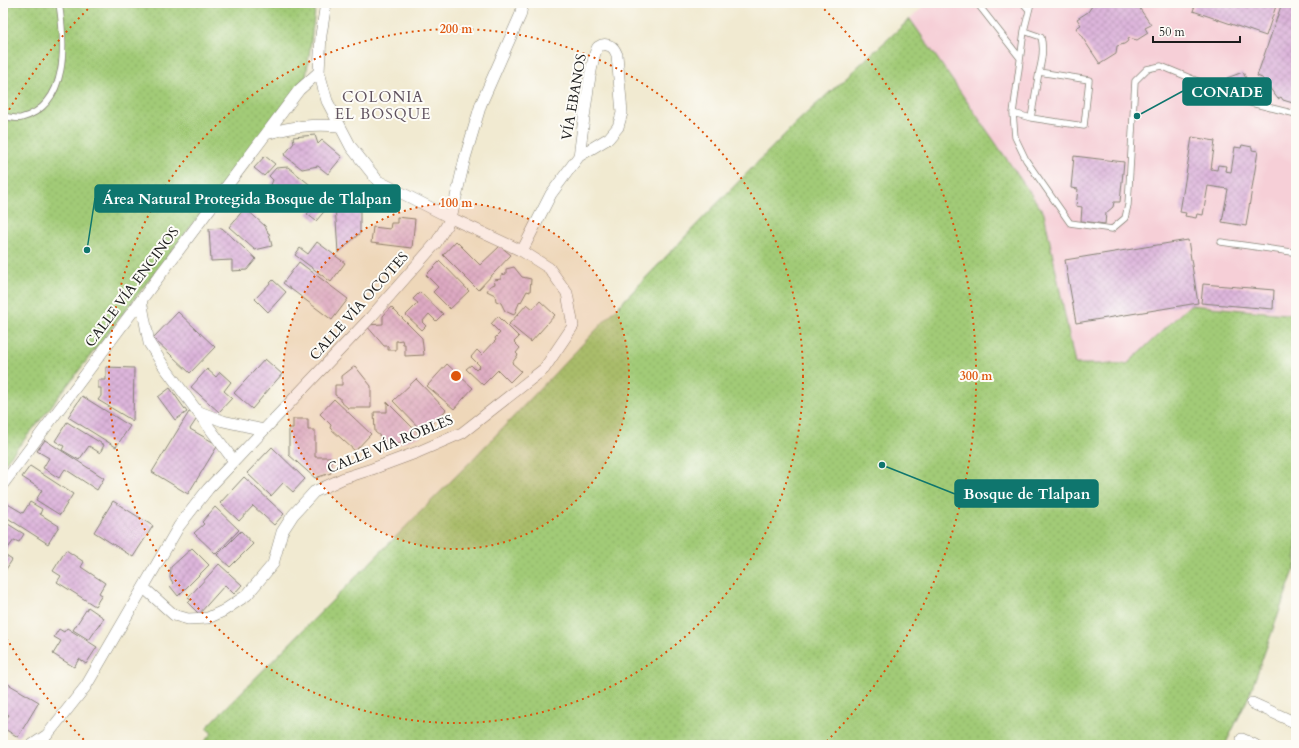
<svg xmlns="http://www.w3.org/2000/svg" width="1299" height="748" font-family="Cardo,serif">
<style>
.built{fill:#f6cfd7}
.grass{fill:url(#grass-dots);stroke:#5f744a}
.building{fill:url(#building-cross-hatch)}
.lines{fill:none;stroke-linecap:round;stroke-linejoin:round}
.lane-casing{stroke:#868376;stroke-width:7}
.street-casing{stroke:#868376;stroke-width:12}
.lane{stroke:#fff;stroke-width:5.5}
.street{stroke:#fff;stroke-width:11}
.ring{fill:none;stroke:#de560d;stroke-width:2;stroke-dasharray:2 4}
.labels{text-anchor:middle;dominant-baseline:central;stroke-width:4;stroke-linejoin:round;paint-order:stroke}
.street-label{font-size:14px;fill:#1c1c1c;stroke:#fdfcf7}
.neighbourhood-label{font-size:15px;letter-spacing:1px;fill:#60525f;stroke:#fdfcf7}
.centre{fill:#de560d;stroke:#fdfcf7;stroke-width:2}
.ring-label{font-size:12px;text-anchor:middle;font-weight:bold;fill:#de560d;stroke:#fdfcf7;stroke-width:4;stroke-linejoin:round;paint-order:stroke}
.leader{fill:none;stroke:#0f766e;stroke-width:1.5}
.callout-dot{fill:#0f766e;stroke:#fdfcf7;stroke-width:1.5}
.callout{fill:#0f766e;stroke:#0f766e;stroke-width:1.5}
.callout-label{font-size:15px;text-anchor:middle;font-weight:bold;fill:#fff}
</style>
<defs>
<pattern id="grass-dots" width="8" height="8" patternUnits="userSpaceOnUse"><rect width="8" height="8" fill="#a2cb77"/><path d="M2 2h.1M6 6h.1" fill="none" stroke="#8bae66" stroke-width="1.8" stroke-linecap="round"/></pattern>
<pattern id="building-cross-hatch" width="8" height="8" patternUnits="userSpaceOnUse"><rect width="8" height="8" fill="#ddb5db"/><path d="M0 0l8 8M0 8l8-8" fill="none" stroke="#bd9bbb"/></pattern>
</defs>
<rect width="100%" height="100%" fill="#fdfcf7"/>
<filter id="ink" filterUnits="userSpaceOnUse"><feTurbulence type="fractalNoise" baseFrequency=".025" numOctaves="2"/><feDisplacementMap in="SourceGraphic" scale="8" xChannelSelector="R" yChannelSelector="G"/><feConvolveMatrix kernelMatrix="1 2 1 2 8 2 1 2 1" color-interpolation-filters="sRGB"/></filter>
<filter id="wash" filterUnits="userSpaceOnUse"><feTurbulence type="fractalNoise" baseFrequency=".012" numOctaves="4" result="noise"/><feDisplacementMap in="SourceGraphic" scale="16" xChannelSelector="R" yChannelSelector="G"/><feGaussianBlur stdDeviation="0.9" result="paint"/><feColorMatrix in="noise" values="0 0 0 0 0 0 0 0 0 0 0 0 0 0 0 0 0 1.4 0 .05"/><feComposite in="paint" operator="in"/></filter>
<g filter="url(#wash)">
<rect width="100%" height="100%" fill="#f1ead1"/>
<path class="built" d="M927 3H1296V315L1190 305 1127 364 1075 365 1044 213 910 19Z"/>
<path class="grass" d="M3 3H316L306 78 38 423 3 465Z
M910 19 1044 213 1075 364H1127L1190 305 1296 315V565L1249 696 1225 745H201L212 733 206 728 472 460 701 220 797 122Z"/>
<g id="blocks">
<path class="building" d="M1094 3H1136L1151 25 1145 28 1148 33 1137 40 1129 38 1127 42 1124 44 1117 46 1116 54 1100 64 1076 28 1081 25 1077 19 1088 12Z
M1196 3H1277L1266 36 1193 11Z
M1282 3H1296V79L1295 83H1296V104L1283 100 1281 97 1278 99 1262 78 1257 76Z
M1243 72 1249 85 1233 92 1227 78Z
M315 135 318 144 322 140 342 157 328 174 318 166 302 169 284 155 294 143 293 137Z
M1192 137 1215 141 1211 169 1217 170 1218 165 1226 166 1225 171 1231 172 1235 147 1241 148 1242 145 1252 147V150L1258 151 1246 226 1222 222 1228 189 1208 186 1203 215 1197 214 1196 218 1185 216 1186 213 1180 212Z
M265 156 275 164 264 176 254 168Z
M1074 156 1124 162 1120 202H1114L1113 207 1106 213 1105 224 1081 221 1082 207 1076 206 1078 189 1071 188Z
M288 167 309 184 293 203 271 185 273 180 269 176 276 168Z
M325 193 334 200 316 221 307 214Z
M360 199V233L338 253 335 204H346L347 200Z
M245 208 265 226 268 233H269L272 246 255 250 229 227Z
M397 217 415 219 412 248 371 243 373 227 390 229 391 223H397Z
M222 228 256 259 247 270 232 271V260L211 261 209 229Z
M1188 240 1198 303 1076 323 1065 260Z
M456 241 480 265 500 246 511 255 478 290 443 255Z
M317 242 345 263 331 282 295 255 300 248 308 254Z
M440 261 469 291 450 309 433 292 438 287 426 275Z
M299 262 348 299 332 320 283 283Z
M514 267 522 277 531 279 530 292 527 291 521 302 520 301 514 315 505 311 501 303 496 301 495 295 487 291 490 286 495 284 494 280 501 279V275L506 274V269Z
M273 280 286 292 268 312 255 299Z
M1203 284 1274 290 1273 309 1201 303Z
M420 292 443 314 436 321 429 314 422 322 426 326 422 330 406 315 418 303 413 299Z
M540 301 555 315 531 342 509 324 527 304 533 309Z
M391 307 422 338 424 355 405 356V344H403L402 340 396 341V350H388V346H384L366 325 383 324V316Z
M178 312 215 347 190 373 153 338Z
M498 316 519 337 514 342 520 348 516 353 518 355 512 363 521 371 510 382 498 370 483 385 466 369 471 365 476 370 480 366 471 357 477 350 482 355 496 340 495 338 500 333 491 324Z
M265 359 282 374 252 409 234 393Z
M447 364 473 388 454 409 427 386Z
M355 366 371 386V408H348L340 401V398L335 395V385H342V376Z
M106 367 134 368 133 421 98 400 101 396V388H98V380H106Z
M207 369 216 377 220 372 231 382 224 391 232 398 219 412 191 387Z
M416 379 446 410 423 432 393 401Z
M170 388 187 412 175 420 158 397Z
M82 396 130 426 116 447 68 417Z
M334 399 371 434 355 451 330 428 331 425 320 414Z
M387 402 421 436 392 446 375 432 374 412H387Z
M189 412 198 417 190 429 218 445 188 494 152 472Z
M293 419H308V430H315V457H331V473L315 478 289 455V428H293Z
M67 422 104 445 100 453 89 446 79 460 62 450 64 446 55 441Z
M45 440 104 478 97 490 65 469 59 478 43 468 49 458 37 451Z
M272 447 305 479 293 492 283 483 271 496 247 473Z
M30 466 73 494 60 515 36 500 42 490 22 477Z
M244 477 284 514 274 525 253 506 239 521 220 503Z
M113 501 153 526 133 557 94 532Z
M30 502 42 509 40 514 59 526 48 544 3 515V507L6 503 23 513Z
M215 507 239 530 216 554 194 533 204 524 202 522Z
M8 524 24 534 19 542 14 540 6 551 3 550V527Z
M241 531 253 544 230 567 217 555Z
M192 548 209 565 178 596 170 586 173 583 170 578 171 567Z
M66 550 84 562 81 567 105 583 99 593 102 595 95 606 57 582 61 576 53 571Z
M3 554 12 560 3 574Z
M219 564 242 585 234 594 225 585 199 614 188 603 191 600 188 598Z
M88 607 104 618 89 640 73 630Z
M67 628 97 647 86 664 79 659 74 667 53 654 61 641 54 637 59 629 64 632Z
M3 681 39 702 18 737 3 728V724L9 715 3 712Z"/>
</g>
</g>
<g filter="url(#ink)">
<use href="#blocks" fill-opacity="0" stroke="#868376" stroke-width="1"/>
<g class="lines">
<defs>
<path id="lane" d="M977 3 1020 58
M1023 3 1029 10
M1031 3 1024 31 1013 113 1015 137 1026 160 1070 223 1112 229 1125 218 1128 205 1135 81 1147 69 1161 66 1251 103 1296 114
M1013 113 1031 118 1084 126 1089 80 1039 72C1042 61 1044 48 1041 37L1024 31
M3 116C8 117 16 119 21 118 70 105 65 42 59 3
M1031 118 1039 72
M1221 242 1292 252 1296 251"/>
<path id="street" d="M266 134C294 126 311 124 340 126
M522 251 551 194 579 156 609 138 618 127 622 113 617 55C615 50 613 46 607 45 604 44 601 45 598 47 590 56 582 138 579 156
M141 300 149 343 163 365 197 411 223 421 264 430
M197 411 234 461
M3 484 266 134 299 90 319 72 321 35 326 3
M144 588 174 615 188 619 208 618 223 611 247 595 273 564 282 532 293 515 314 492 344 478 372 469 418 452 462 433 544 369 573 326 567 293 549 268 522 251 451 218 378 181 351 147 327 101 319 72
M1252 703 1296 723
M1242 739 1255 745
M32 745 47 735 86 686 179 526 208 489 371 317 436 243 451 218 465 158 481 104 520 16 523 3"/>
</defs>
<use href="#lane" class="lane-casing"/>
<use href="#street" class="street-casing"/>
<use href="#lane" class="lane"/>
<use href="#street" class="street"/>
</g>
</g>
<circle cx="456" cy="376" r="173" fill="#de560d" fill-opacity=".12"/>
<g class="ring">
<circle cx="456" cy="376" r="173"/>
<circle cx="456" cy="376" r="347"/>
<path d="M88 744A520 520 0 0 1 3 632M3 120A520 520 0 0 1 92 5M820 5A520 520 0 0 1 824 744"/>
</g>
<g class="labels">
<g class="street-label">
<text transform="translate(574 97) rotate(-80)">VÍA EBANOS</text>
<text transform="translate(132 287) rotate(-53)">CALLE VÍA ENCINOS</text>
<text transform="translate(359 306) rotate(-48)">CALLE VÍA OCOTES</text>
<text transform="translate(390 444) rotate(-22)">CALLE VÍA ROBLES</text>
</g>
<g class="neighbourhood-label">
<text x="383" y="97">COLONIA<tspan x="383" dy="17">EL BOSQUE</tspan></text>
</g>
</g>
<circle cx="456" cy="376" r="6" class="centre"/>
<g class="ring-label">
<text x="456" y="33">200 m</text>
<text x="456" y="207">100 m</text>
<text x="976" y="380">300 m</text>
</g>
<path class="leader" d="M1137 116L1183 91M87 250L95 198M882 465L955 494"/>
<g class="callout-dot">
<circle cx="1137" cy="116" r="4"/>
<circle cx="87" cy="250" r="4"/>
<circle cx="882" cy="465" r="4"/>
</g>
<g class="callout">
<rect x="1183" y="78" width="88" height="27" rx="4"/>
<rect x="95" y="185" width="305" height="27" rx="4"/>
<rect x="955" y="480" width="143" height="27" rx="4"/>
</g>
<g class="callout-label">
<text x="1227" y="97">CONADE</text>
<text x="247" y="204">Área Natural Protegida Bosque de Tlalpan</text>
<text x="1027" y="499">Bosque de Tlalpan</text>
</g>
<rect width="1299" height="748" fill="none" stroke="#fdfcf7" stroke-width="16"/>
<path d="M1153 36v6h87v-6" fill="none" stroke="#1c1c1c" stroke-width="2"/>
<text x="1159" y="36" font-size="12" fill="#1c1c1c" stroke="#fdfcf7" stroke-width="3" paint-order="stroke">50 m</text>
</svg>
